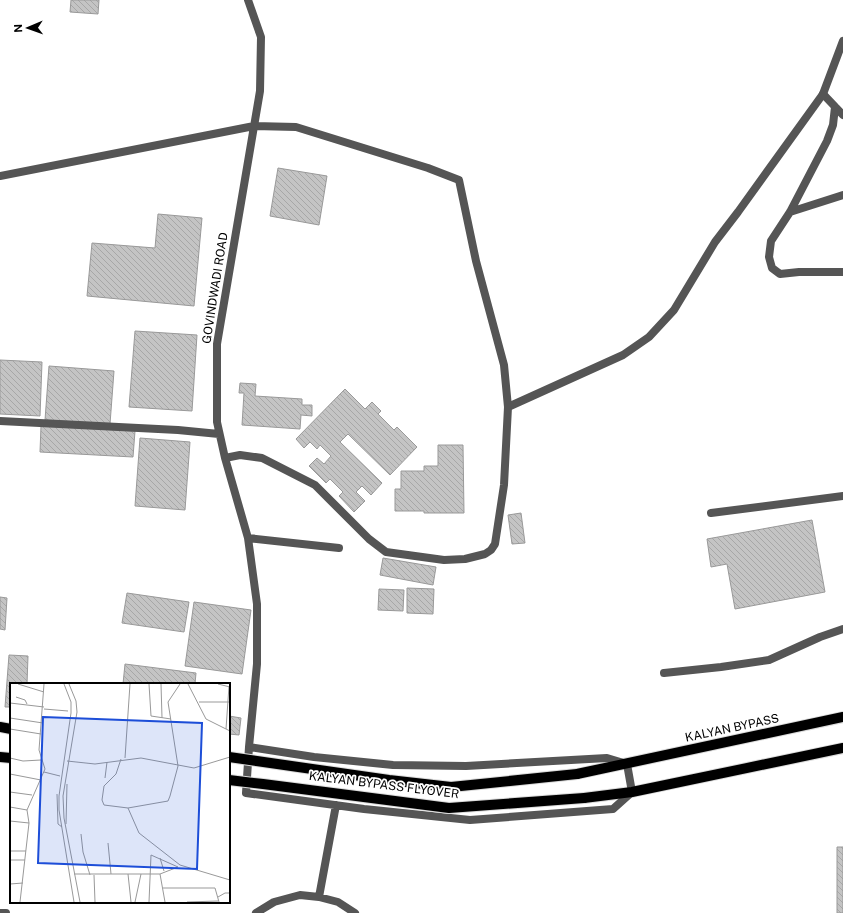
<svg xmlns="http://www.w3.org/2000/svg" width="843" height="913" font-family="'Public Sans',sans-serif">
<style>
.building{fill:url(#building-back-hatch);stroke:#999}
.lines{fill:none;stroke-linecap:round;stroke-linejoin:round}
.primary-casing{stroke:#dbdbdb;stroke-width:12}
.lane{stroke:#555;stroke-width:8}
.street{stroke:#555;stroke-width:8}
.primary{stroke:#000;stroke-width:10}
.primary-bridge-casing{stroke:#dbdbdb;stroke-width:12;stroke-linecap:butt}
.primary-bridge{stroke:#000;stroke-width:10}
.labels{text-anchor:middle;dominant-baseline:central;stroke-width:3.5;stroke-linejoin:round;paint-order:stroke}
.street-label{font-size:12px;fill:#000;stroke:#fff}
.inset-road{fill:none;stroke:#999;stroke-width:1}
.view{fill:#1d4ed8;fill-opacity:0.15;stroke:#1d4ed8;stroke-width:2}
.inset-edge{fill:none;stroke:#000;stroke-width:2}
</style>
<defs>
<pattern id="building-back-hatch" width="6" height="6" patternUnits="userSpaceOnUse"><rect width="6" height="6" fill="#c4c4c4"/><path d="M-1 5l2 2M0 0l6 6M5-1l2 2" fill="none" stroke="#a7a7a7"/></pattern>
</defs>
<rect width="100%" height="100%" fill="#fff"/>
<path class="building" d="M71 0H99L98 14 70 12Z
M278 168 327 176 319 225 270 216Z
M158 214 202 218 194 306 87 296 92 243 155 248Z
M135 331 197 335 192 411 129 407Z
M0 360 42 362 40 416 0 414Z
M49 366 114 371 110 424 45 420Z
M240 383 256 384 255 396 302 399V405H312V416L301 415 300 429 242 425 244 393H239Z
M345 389 365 409 372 402 381 411 378 414 394 430 397 427 417 447 390 475 348 434 340 442 382 483 371 495 362 486 356 492 365 501 354 512 339 496 343 492 330 479 326 483 309 466 317 458 324 464 331 456 320 445 317 449 310 442 304 448 296 439Z
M41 426 135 431 133 457 40 452Z
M140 438 190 442 185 510 135 506Z
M438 445H463L464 513H424V511H395V489H401V471H424V466H438Z
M521 513 525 543 512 544 508 515Z
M812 520 825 592 735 609 727 564 711 567 707 539Z
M383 558 436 567 433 585 380 575Z
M407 588 434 589 433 614 407 613Z
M379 589 404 590 403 611 378 610Z
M127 593 189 602 184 632 122 623Z
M0 597 7 598 5 630 0 629Z
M194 602 251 610 242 674 185 666Z
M9 655 28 656 27 684H11V707H5Z
M125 664 196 673 195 684H123Z
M229 716 241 718 239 735 229 734Z
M837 847H843V913H837Z"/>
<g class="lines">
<defs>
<path id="primary" d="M0 727 11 729
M0 757 11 758
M577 774 843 717
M584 798 632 792 843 748"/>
</defs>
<use href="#primary" class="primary-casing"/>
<path class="lane" d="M823 94 843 115
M835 107 833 125 827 141 790 212 771 241 769 257 772 268 780 274 799 272H843
M790 212 843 195
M711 513 843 496
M664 673 721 667 769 660 820 637 843 629"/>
<path class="street" d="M248 0 261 37 260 91 217 344V422L225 458 248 538 257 604V664L249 747 246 793 364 809 470 820 613 809 632 792 627 764 607 758 466 766 393 765 314 757 249 747
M0 176 254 126 296 127 428 168 459 180 476 261 504 365 508 407 623 355 649 337 674 310 715 242 738 212 823 94 843 41
M0 421 178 430 219 434
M225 458 240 455 262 458 315 485 369 539 386 552 444 560 465 559 485 554 491 550 495 544 504 485 508 407
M248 538 339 548
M319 897 336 805
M0 913H6
M256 913 274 902 300 895 319 897 338 902 355 913"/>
<use href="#primary" class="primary"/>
<defs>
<path id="primary-bridge" d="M229 757 389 780 451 787 577 774
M229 780 263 784 449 808 584 798"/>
</defs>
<use href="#primary-bridge" class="primary-bridge-casing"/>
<use href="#primary-bridge" class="primary-bridge"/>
</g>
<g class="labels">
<g class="street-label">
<text transform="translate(215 288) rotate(-81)">GOVINDWADI ROAD</text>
<text transform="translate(732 728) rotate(-12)">KALYAN BYPASS</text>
<text transform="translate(384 785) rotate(7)">KALYAN BYPASS FLYOVER</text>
</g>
</g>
<g transform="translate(10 683)">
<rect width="220" height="220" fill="#fff"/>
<path class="inset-road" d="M8 1 34 9M54 1 61 19V30L49 113V127L64 219M59 1 66 18 67 29 53 113 54 135 70 219M139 1 141 33 161 36M151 1 152 35M170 1 158 19 168 83 160 113 158 118 118 125 129 150 170 182 220 197M178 1 196 36 220 48M208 1 220 4M6 14 15 17 17 21M189 19H220M0 20 34 24M34 26 58 28M0 35 33 40M0 46 31 51M216 46 219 3M0 75 13 78 31 77M115 75 120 1M111 76 106 91 94 103 92 117 94 122 118 125M57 78 85 81 131 75 184 85 220 74M34 89 50 93M0 91 31 97M95 95 97 79M0 109 22 112M47 111 48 141 52 144M0 124 17 127M0 138 19 140M56 141 57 101M71 151 73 169 80 192M98 160 101 191M0 168H16M150 175 154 188M0 177H15M64 191H150L155 219M118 191 121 219M150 191 168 184M84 192 85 219M0 201 13 200M153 205H205L209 219M208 214 215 210H220M10 219 19 140 17 127 35 86 29 67 34 1M125 219 131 191M139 219 141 172 168 184M177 219 208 218"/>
<path class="view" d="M33 34 192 40 187 186 28 180Z"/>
<rect width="220" height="220" class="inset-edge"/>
</g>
<g transform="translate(28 28) rotate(268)" stroke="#ffffff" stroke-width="3" paint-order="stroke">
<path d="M0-3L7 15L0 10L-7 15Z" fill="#000000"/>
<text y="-6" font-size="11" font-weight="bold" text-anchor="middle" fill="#000000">N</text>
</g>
</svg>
